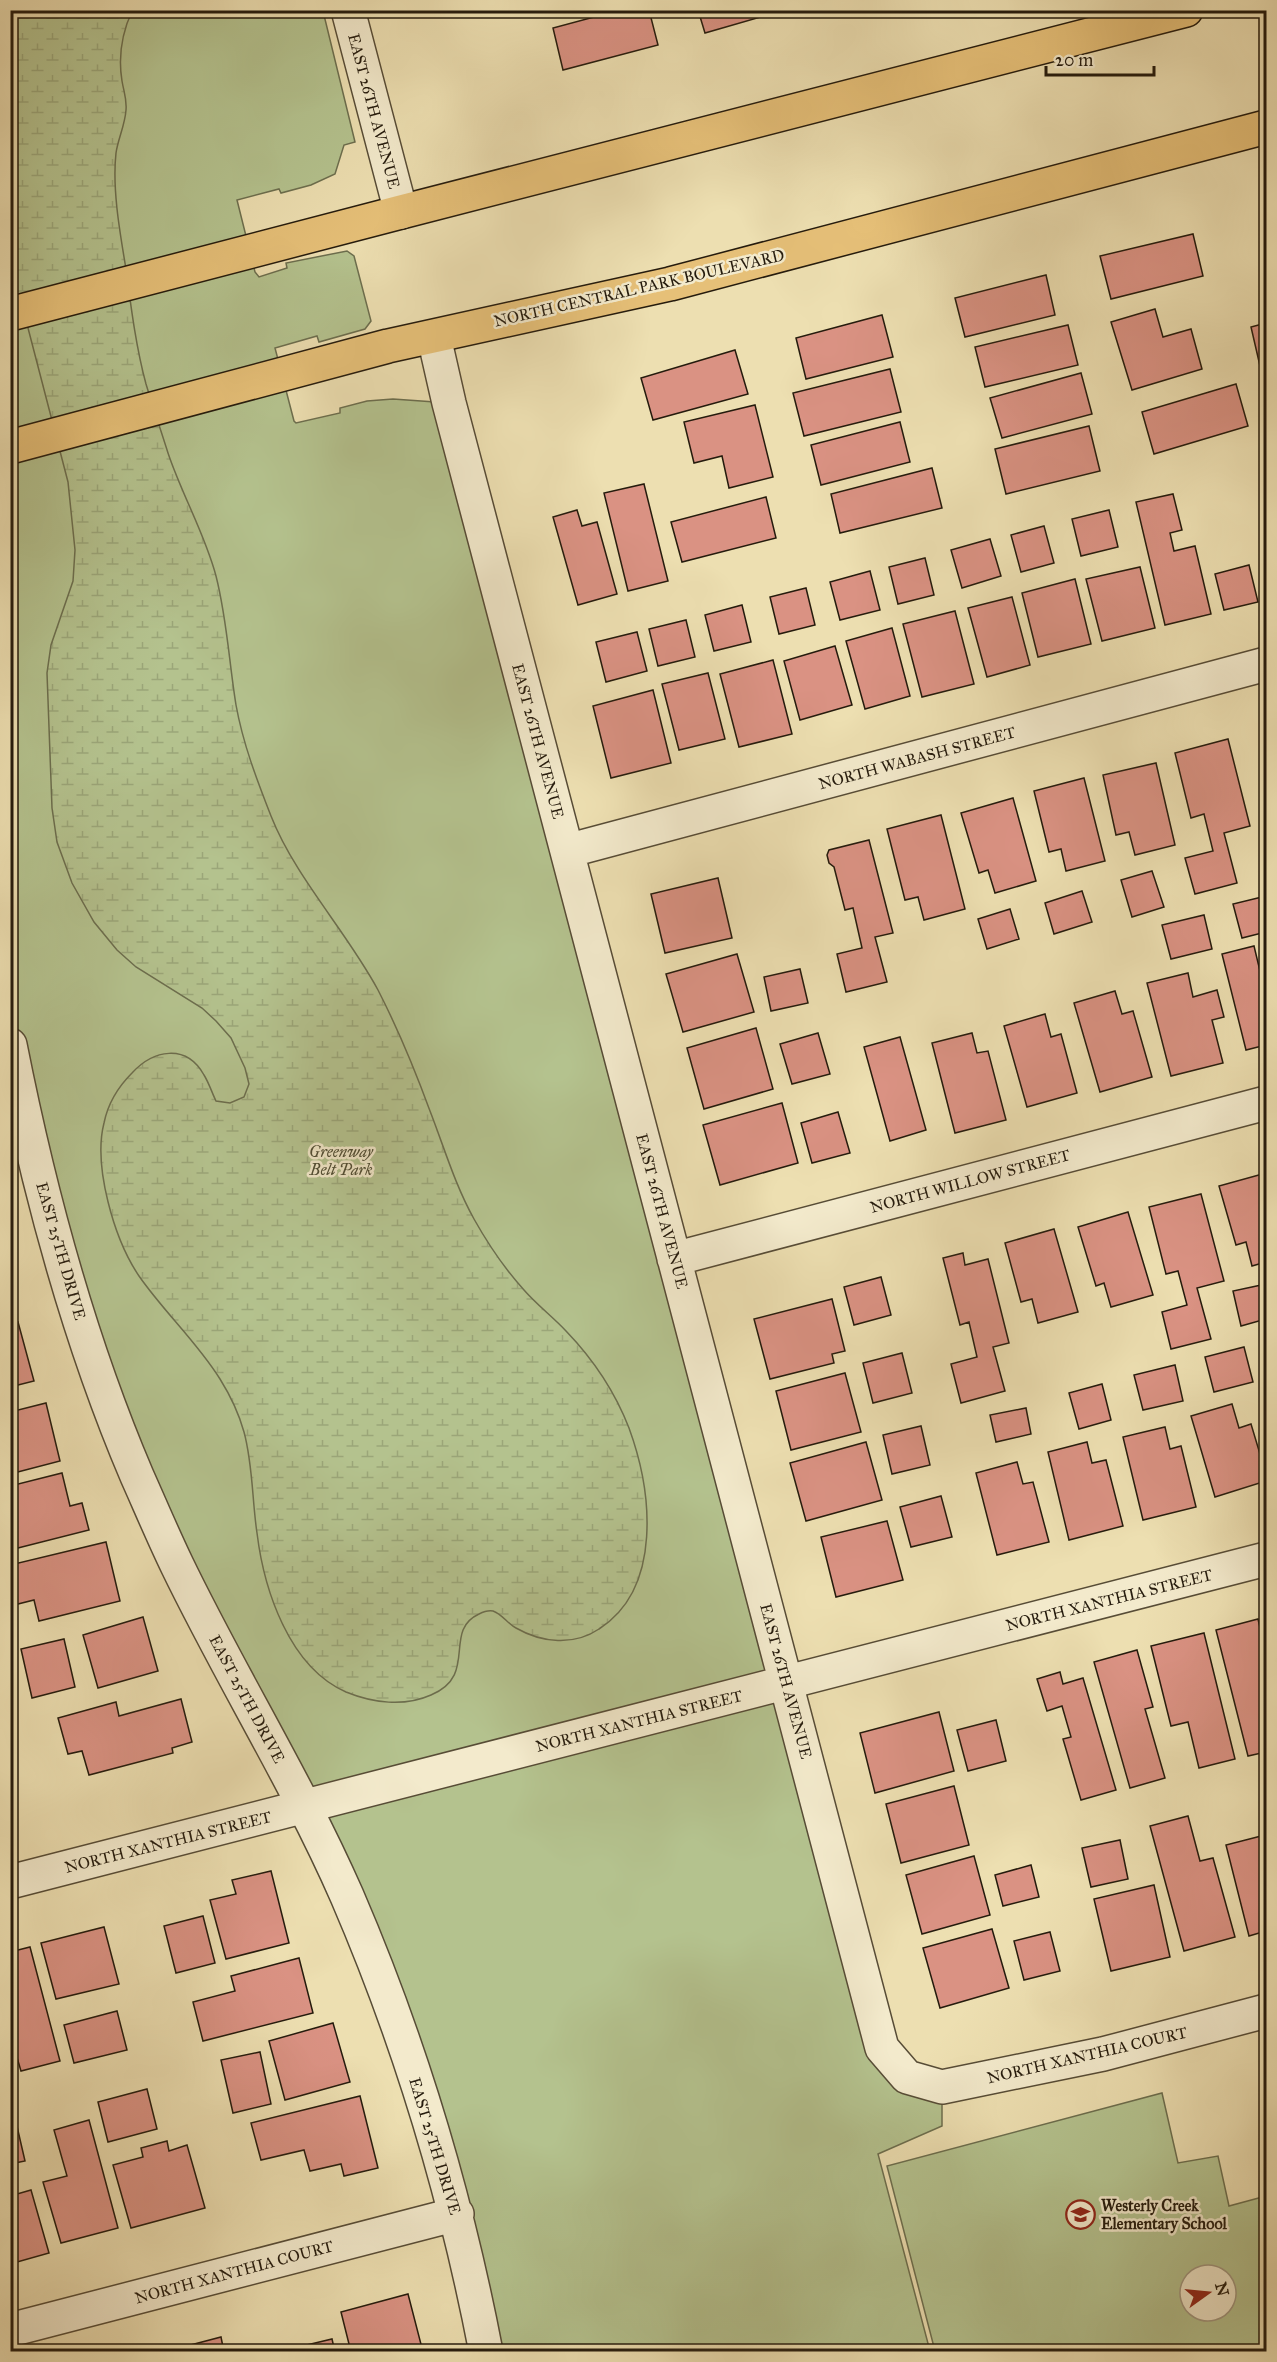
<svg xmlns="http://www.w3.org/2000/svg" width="1277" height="2362" font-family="'IM FELL Great Primer',serif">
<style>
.green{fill:#b4c28e;stroke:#6c6e4e;stroke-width:1.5;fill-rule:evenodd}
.wetland{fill:url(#wetland-marsh);stroke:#6c6e4e;stroke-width:1.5}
.building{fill:#da9283;stroke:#251b0d;stroke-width:1.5}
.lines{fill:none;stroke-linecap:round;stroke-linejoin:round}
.minor-casing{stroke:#574c36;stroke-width:36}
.major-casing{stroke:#251b0d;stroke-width:36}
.minor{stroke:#f3eacc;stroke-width:33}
.major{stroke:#e6c078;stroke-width:33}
.labels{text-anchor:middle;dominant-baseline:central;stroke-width:5;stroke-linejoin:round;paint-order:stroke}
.street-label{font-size:16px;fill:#251b0d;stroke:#f3eacc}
.park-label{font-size:16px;font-style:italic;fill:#504d34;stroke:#f3eacc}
.poi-label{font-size:16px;font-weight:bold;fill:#251b0d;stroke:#f3eacc;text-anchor:start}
</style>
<defs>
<pattern id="wetland-marsh" width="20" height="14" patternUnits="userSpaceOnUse" patternTransform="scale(1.5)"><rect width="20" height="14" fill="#b4c28e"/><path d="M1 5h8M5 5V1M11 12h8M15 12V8" fill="none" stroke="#9ba679"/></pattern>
</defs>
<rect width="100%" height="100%" fill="#eddfb1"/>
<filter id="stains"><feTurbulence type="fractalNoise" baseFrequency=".00333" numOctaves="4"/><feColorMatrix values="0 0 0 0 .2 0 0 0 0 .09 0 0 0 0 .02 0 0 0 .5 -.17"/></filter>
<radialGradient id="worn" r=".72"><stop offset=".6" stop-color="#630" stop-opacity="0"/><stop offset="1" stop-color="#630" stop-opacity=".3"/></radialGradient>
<path class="green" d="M10 11H323L355 142 344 145 335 174 311 185 281 193 279 189 237 200 255 272 259 277 287 268 286 263 347 251 354 256 371 321 365 329 319 342 317 336 275 348 294 421 296 423 340 413V408L367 401 393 399 449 403 882 2048 942 2087V2126L878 2154 930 2351H486L421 2098 135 1472 11 1045Z
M1162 2093 1178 2163 1218 2156 1229 2206 1266 2196V2351H935L887 2166ZM1190 2275H1226V2311H1190Z"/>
<path class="wetland" d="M10 11H132C122 33 118 57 122 81 124 93 127 99 126 110 125 125 118 139 116 153 112 189 120 233 126 269 131 307 136 347 146 384 153 407 161 431 168 453 182 495 205 534 216 576 227 619 229 662 236 705 243 744 257 780 271 816 295 877 347 932 378 990 398 1029 415 1070 430 1111 444 1147 455 1185 474 1219 488 1244 505 1269 524 1290 537 1305 553 1317 566 1331 593 1359 615 1392 629 1428 652 1491 663 1588 599 1629 574 1646 542 1643 516 1628 508 1624 502 1614 493 1611 488 1610 483 1612 479 1614 442 1631 479 1675 431 1695 404 1707 373 1703 346 1692 289 1667 264 1590 257 1533 252 1500 253 1465 244 1432 239 1414 230 1395 220 1379 197 1342 164 1312 139 1276 114 1239 93 1166 104 1123 108 1103 118 1087 132 1073 153 1050 186 1043 204 1075 209 1083 212 1093 216 1101L230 1103 244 1097 249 1084 245 1068 231 1038 216 1021 202 1008 136 967 117 950 94 922 72 883 57 842 52 808 47 673 51 645 73 581 75 550 68 482 28 328 11 273Z"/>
<path class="building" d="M620 10H649L658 45 563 70 553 28Z
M698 10H785L705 33Z
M1193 234 1203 276 1111 299 1100 256Z
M1046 275 1055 315 965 337 955 298Z
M1155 309 1163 337 1191 329 1202 369 1132 390 1111 322Z
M882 315 893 357 806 379 796 338Z
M1266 323V392L1251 327Z
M1068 325 1078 365 985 387 975 347Z
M735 350 748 394 653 420 641 378Z
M890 369 901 412 804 436 793 393Z
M1081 373 1092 414 1002 438 990 398Z
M1236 384 1248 426 1154 454 1142 412Z
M755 405 773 477 729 488 722 456 694 463 684 422Z
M900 422 910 462 821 485 811 445Z
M1089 426 1100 471 1006 494 995 449Z
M932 468 942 508 840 533 831 494Z
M644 484 668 581 628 591 604 493Z
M1173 494 1182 530 1170 533 1174 551 1195 546 1211 614 1165 625 1136 502Z
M766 497 776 538 682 562 671 522Z
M577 510 582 526 597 522 617 594 578 605 553 517Z
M1109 510 1118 547 1081 556 1072 519Z
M1044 526 1054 563 1021 572 1011 535Z
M990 539 1001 576 962 588 951 550Z
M925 558 934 595 898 604 889 567Z
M1249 565 1258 602 1224 610 1215 574Z
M1140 567 1155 628 1102 641 1086 579Z
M870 571 880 610 840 620 830 582Z
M1075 579 1091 644 1038 657 1022 593Z
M806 588 815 625 779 634 770 597Z
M1012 597 1030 665 987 677 968 608Z
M742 605 751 642 714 651 705 615Z
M955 611 974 684 922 697 903 624Z
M686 620 695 657 658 666 649 629Z
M892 628 910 696 865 709 846 641Z
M637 632 647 671 606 682 596 642Z
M835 646 852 705 800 720 784 661Z
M773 660 792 734 739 747 720 674Z
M708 673 725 739 679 750 662 684Z
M653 690 671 763 611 778 593 706Z
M1228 739 1250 826 1224 833 1237 883 1195 894 1185 858 1213 851 1204 814 1191 818 1175 753Z
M1156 763 1175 845 1135 855 1129 832 1116 835 1103 775Z
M1084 778 1105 861 1066 871 1061 849 1049 852 1034 791Z
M1013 798 1036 881 995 893 988 870 979 873 961 813Z
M941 815 965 909 924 920 918 897 905 900 887 829Z
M869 840 893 933 875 937 887 982 846 992 837 954 862 948 853 908 845 910 834 867 829 863 827 855 829 850Z
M1152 871 1164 907 1132 917 1121 880Z
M718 878 732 938 665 953 651 894Z
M1082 891 1092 922 1054 934 1045 903Z
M1266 896V932L1242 938 1233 904Z
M1010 909 1019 939 987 949 978 919Z
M1204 915 1212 949 1171 959 1162 925Z
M1254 946 1266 996V1045L1246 1050 1222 954Z
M737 954 754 1012 683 1032 666 974Z
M800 969 808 1003 771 1011 764 977Z
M1188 973 1193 997 1217 990 1224 1017 1212 1020 1223 1063 1171 1076 1147 983Z
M1115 991 1122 1014 1133 1011 1152 1077 1100 1092 1074 1003Z
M1045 1014 1051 1037 1061 1034 1077 1093 1027 1107 1004 1026Z
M756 1028 773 1089 704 1109 687 1048Z
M818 1033 830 1074 792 1084 780 1044Z
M972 1033 977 1053 988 1051 1006 1120 955 1133 932 1043Z
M900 1037 926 1130 890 1141 864 1047Z
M782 1103 798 1163 720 1185 703 1125Z
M838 1112 850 1153 812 1163 801 1123Z
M1266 1173V1262L1252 1266 1246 1242 1236 1245 1219 1186Z
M1201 1194 1224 1281 1197 1288 1211 1339 1171 1349 1162 1312 1187 1305 1178 1271 1166 1274 1149 1207Z
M1128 1212 1153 1295 1111 1307 1104 1283 1096 1286 1078 1227Z
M1054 1229 1078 1312 1038 1323 1032 1299 1021 1302 1005 1243Z
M963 1253 965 1265 988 1259 1009 1343 993 1347 1005 1391 961 1403 951 1364 977 1357 969 1322 960 1325 943 1258Z
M881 1277 891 1315 854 1325 844 1287Z
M1266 1284V1319L1241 1326 1233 1291Z
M832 1299 845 1351 832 1354 834 1363 770 1379 754 1319Z
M18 1322 34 1381 10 1387V1324Z
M1244 1347 1253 1382 1214 1392 1205 1357Z
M902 1353 912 1393 873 1403 863 1363Z
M1175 1365 1183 1401 1143 1410 1134 1375Z
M845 1373 861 1432 791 1450 776 1391Z
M1102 1384 1111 1420 1079 1429 1069 1393Z
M46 1403 60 1461 10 1474V1412Z
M1232 1404 1239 1428 1251 1424 1266 1474V1481L1215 1497 1191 1416Z
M1026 1408 1031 1434 996 1442 990 1415Z
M921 1426 930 1465 892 1474 883 1435Z
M1165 1427 1170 1449 1181 1446 1196 1507 1143 1520 1123 1437Z
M866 1442 882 1500 806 1521 790 1463Z
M1087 1442 1092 1463 1106 1460 1123 1526 1069 1540 1048 1452Z
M1017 1462 1023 1484 1033 1482 1049 1542 997 1555 976 1473Z
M62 1473 70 1506 82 1503 89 1530 10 1550V1486Z
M941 1496 952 1537 911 1547 900 1507Z
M887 1521 903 1580 836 1597 821 1537Z
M106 1542 120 1601 39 1621 34 1600 10 1606V1565Z
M143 1617 158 1671 98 1688 83 1635Z
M1258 1619 1266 1654V1752L1248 1756 1216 1630Z
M1204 1633 1235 1759 1199 1768 1188 1722 1171 1726 1151 1646Z
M64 1639 75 1687 32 1698 21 1649Z
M1137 1650 1153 1707 1145 1709 1165 1778 1130 1788 1094 1662Z
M1060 1672 1063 1684 1083 1678 1116 1790 1081 1800 1063 1739 1071 1737 1062 1706 1047 1711 1037 1679Z
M181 1699 192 1742 172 1748 173 1753 89 1775 82 1751 68 1754 58 1718 116 1702 119 1716Z
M939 1712 954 1771 875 1793 860 1733Z
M996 1720 1006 1761 968 1771 957 1730Z
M954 1786 969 1845 901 1863 886 1804Z
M1188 1816 1200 1861 1213 1858 1235 1937 1184 1951 1150 1826Z
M1265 1835 1266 1931 1249 1936 1226 1845Z
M1120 1840 1128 1879 1091 1887 1082 1848Z
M974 1856 990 1915 922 1934 906 1875Z
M1031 1865 1039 1897 1003 1906 995 1875Z
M271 1871 289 1943 226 1959 210 1900 236 1894 232 1880Z
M1154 1885 1170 1957 1111 1971 1094 1899Z
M203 1916 215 1963 176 1973 164 1926Z
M104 1927 119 1984 56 1999 41 1943Z
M992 1929 1009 1988 940 2008 923 1948Z
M1050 1932 1060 1971 1024 1980 1014 1941Z
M30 1947 60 2061 21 2071 10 2034V1952Z
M299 1958 313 2013 203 2041 193 2002 235 1991 231 1976Z
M117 2011 127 2050 74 2063 64 2025Z
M333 2023 350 2082 285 2100 269 2041Z
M260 2052 271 2104 233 2113 221 2060Z
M147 2089 157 2129 108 2142 98 2102Z
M360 2096 378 2168 344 2176 341 2164 310 2171 304 2150 261 2160 251 2123Z
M89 2120 118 2228 61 2243 43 2182 67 2176 54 2130Z
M16 2122 25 2161 10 2164V2123Z
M167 2141 169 2151 187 2145 205 2208 131 2228 113 2165 143 2157 141 2148Z
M31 2190 49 2253 10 2264V2196Z
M408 2294 423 2352H351L341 2312Z
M221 2337 224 2352H164Z
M332 2339 335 2352H295L294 2348Z"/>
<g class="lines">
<defs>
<path id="minor" d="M348 10 401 212
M434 337 449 403 882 2048 907 2077 942 2087 1103 2054 1266 2011
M567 851 1266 664
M10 1045C39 1192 78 1338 137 1476 150 1505 163 1536 177 1565 231 1677 297 1782 347 1896 410 2042 456 2196 486 2352
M674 1259 1266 1103
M10 1882 1266 1559
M10 2330 457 2214"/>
<path id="major" d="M10 314 401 212 1186 10
M10 447 388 346 670 284 1266 127"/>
</defs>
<use href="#minor" class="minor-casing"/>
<use href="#major" class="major-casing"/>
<use href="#minor" class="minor"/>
<use href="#major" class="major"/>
</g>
<defs>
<symbol id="school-ring" viewBox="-11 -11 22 22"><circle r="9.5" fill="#f3eacc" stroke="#8f2418" stroke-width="1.5"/><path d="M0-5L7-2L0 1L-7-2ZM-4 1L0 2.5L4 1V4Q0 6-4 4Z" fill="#8f2418"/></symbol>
</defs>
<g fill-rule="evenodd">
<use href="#school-ring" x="1064" y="2198" width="33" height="33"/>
</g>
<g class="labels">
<g class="street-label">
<text transform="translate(374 111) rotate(75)">EAST 26TH AVENUE</text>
<text transform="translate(639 288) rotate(-13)">NORTH CENTRAL PARK BOULEVARD</text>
<text transform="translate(538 741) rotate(75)">EAST 26TH AVENUE</text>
<text transform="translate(917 758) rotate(-15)">NORTH WABASH STREET</text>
<text transform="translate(970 1181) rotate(-15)">NORTH WILLOW STREET</text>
<text transform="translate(662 1211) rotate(75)">EAST 26TH AVENUE</text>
<text transform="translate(61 1251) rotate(74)">EAST 25TH DRIVE</text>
<text transform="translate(1109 1600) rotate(-14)">NORTH XANTHIA STREET</text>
<text transform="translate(786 1681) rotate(75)">EAST 26TH AVENUE</text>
<text transform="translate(247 1699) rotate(62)">EAST 25TH DRIVE</text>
<text transform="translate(639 1721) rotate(-14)">NORTH XANTHIA STREET</text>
<text transform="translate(168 1842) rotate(-14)">NORTH XANTHIA STREET</text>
<text transform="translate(1087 2055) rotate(-13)">NORTH XANTHIA COURT</text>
<text transform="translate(435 2146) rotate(73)">EAST 25TH DRIVE</text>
<text transform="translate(234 2272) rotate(-15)">NORTH XANTHIA COURT</text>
</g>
<g class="park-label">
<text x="341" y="1151">Greenway<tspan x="341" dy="18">Belt Park</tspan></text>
</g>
<g class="poi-label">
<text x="1101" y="2205">Westerly Creek<tspan x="1101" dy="18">Elementary School</tspan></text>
</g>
</g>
<rect width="1277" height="2362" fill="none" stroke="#eddfb1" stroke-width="36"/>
<rect x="12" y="12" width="1253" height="2338" fill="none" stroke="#251b0d" stroke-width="3"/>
<rect x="18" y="18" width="1241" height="2326" fill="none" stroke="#251b0d" stroke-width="1.5"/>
<g transform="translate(1208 2293) rotate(75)"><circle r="28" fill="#f3eacc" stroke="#a19780" stroke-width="1.5"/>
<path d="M0-4.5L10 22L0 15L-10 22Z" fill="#8f2418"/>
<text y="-9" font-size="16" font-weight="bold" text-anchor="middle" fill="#251b0d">N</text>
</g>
<path d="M1046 66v9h108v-9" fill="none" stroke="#251b0d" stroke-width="3"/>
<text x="1055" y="66" font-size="18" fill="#251b0d" stroke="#f3eacc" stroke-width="4.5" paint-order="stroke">20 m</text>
<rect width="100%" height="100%" filter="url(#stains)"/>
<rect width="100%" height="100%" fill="url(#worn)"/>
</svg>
